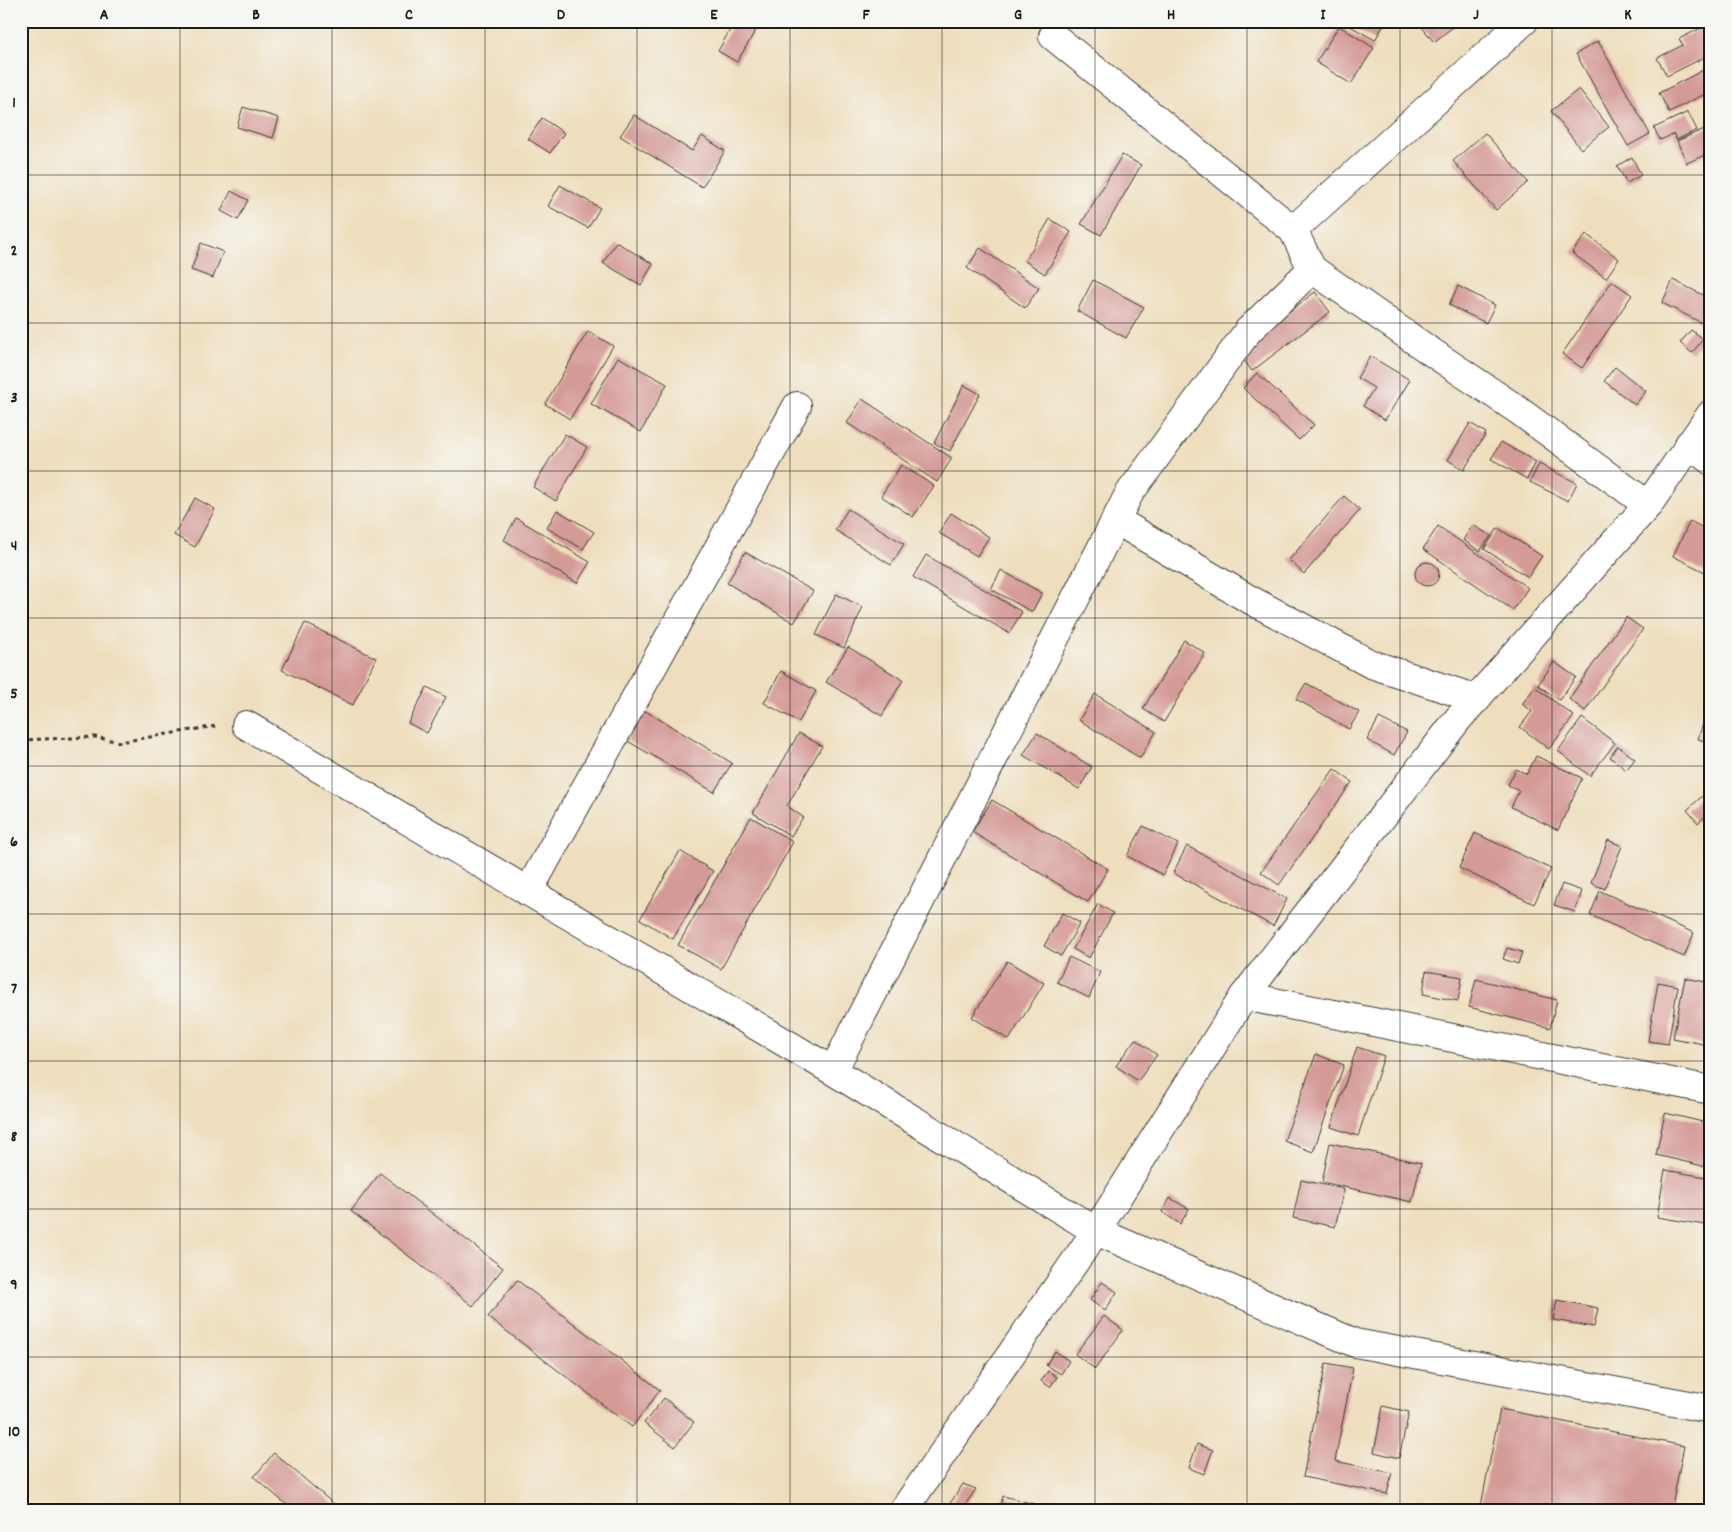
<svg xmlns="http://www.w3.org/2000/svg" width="1732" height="1532" font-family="Dekko,sans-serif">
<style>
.building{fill:#d49a96}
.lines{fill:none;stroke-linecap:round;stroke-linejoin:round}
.minor-casing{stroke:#3c3934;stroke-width:30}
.tertiary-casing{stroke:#3c3934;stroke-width:30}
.path{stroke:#3c3934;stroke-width:3;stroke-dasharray:4 4;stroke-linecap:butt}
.minor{stroke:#fff;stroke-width:28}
.tertiary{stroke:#fff;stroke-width:28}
.grid{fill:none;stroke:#1c1c1c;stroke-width:1;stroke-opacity:0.55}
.neatline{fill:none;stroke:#1c1c1c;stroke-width:2}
.grid-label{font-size:16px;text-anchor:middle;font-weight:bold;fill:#1c1c1c}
</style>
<rect width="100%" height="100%" fill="#f6f6f2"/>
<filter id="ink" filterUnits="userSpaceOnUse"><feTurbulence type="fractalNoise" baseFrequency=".02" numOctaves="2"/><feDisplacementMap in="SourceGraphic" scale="10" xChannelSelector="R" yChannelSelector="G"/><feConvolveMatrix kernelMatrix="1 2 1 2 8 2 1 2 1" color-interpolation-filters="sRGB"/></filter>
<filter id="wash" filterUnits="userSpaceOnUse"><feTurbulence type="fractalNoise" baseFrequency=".0096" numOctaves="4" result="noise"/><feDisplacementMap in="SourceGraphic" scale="20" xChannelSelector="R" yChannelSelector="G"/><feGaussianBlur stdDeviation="1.12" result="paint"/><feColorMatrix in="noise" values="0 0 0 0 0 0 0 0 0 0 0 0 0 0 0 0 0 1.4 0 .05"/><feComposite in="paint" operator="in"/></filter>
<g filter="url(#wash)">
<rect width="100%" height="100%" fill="#eedebd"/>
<g id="blocks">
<path class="building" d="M735 21H761L737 62 718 51Z
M1341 21H1386L1375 40Z
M1417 21H1450L1454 26 1434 42Z
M1711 23V54L1667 76 1657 58 1683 45 1679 39Z
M1339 26 1374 48 1351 84 1316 62Z
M1598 41 1650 134 1628 146 1576 54Z
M1711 66V91L1669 112 1659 93Z
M1579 89 1609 127 1581 149 1551 111Z
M243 107 279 118 273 138 237 127Z
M1688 112 1697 130 1676 140 1674 134 1660 140 1654 128Z
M634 115 692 151 702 136 725 151 702 187 620 136Z
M542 118 564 133 550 153 528 139Z
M1711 126V152L1687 163 1677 141Z
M1485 133 1528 182 1496 210 1453 161Z
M1122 155 1141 165 1101 235 1081 224Z
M1632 157 1641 175 1627 183 1617 166Z
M560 185 600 208 588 228 548 206Z
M231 191 248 200 238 220 221 211Z
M1050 219 1071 232 1045 274 1025 261Z
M1586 234 1619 259 1606 278 1572 253Z
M616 242 653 264 641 285 603 263Z
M201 243 223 252 213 278 191 270Z
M980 248 1039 288 1025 308 967 268Z
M1093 280 1144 307 1126 338 1077 311Z
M1673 280 1711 299V321L1708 326 1662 303Z
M1612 281 1632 295 1582 368 1562 354Z
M1458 286 1495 305 1486 323 1449 305Z
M1315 292 1330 312 1252 371 1237 351Z
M1691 330 1703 339 1692 353 1680 343Z
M588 331 613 346 570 419 545 404Z
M1370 356 1410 380 1385 420 1363 406 1374 388 1357 378Z
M618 357 667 384 641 432 591 404Z
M1615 367 1646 391 1635 405 1604 381Z
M1257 373 1314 425 1299 440 1243 388Z
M964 385 980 394 950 451 934 443Z
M862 399 952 458 937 482 847 423Z
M1470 423 1486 433 1464 470 1448 460Z
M565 434 587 447 556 501 533 487Z
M1501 442 1536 462 1527 479 1491 459Z
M1539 464 1577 483 1568 501 1530 482Z
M901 465 934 486 913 517 881 496Z
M1344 496 1360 510 1304 574 1289 560Z
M195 498 215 509 195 547 174 535Z
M848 509 904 544 891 565 835 530Z
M557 510 594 532 583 549 547 528Z
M951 513 989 537 977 556 939 533Z
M516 518 590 562 577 583 504 540Z
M1690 521 1711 532V575L1673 556Z
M1473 525 1491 536 1480 551 1463 540Z
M1438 526 1528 588 1513 610 1423 549Z
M1498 528 1542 556 1528 577 1484 549Z
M745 552 813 591 794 623 727 583Z
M926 555 1022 612 1009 633 913 577Z
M1415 574a12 12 0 1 1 24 0a12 12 0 1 1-24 0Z
M1001 570 1042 593 1032 612 991 589Z
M836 594 863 607 844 648 816 635Z
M1626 617 1643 629 1585 711 1569 699Z
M305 623 376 658 353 705 282 670Z
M1184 640 1205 653 1164 722 1143 709Z
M848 647 903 680 882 716 826 682Z
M1554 662 1576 677 1559 700 1538 685Z
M781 671 816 691 799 722 764 703Z
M1306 683 1359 712 1349 729 1296 699Z
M427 687 446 697 427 733 408 723Z
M1535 687 1574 716 1549 749 1520 727 1532 711 1522 704Z
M1095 694 1156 732 1140 758 1079 720Z
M1711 699V743L1698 739Z
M644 710 732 763 714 792 626 740Z
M1379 718 1407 732 1394 755 1367 740Z
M1582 718 1615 743 1590 776 1558 751Z
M799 733 822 746 787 806 803 817 791 836 753 813Z
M1037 733 1092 767 1079 789 1023 755Z
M1618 746 1635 759 1626 770 1610 757Z
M1536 756 1582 778 1558 830 1511 807 1519 791 1508 785 1516 769 1527 774Z
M1334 769 1352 782 1279 885 1261 872Z
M1711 788V811L1698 823 1687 810Z
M992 800 1108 869 1088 902 972 832Z
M751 817 793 842 721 969 678 945Z
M1143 826 1178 844 1163 875 1127 856Z
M1475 833 1551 869 1534 904 1459 868Z
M1608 840 1622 846 1605 889 1591 883Z
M1187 846 1287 899 1273 926 1173 873Z
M680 851 713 871 673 939 640 919Z
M1562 884 1582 891 1575 912 1554 905Z
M1600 891 1694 933 1684 957 1590 915Z
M1098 904 1113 913 1089 958 1073 949Z
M1062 913 1080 923 1061 956 1044 946Z
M1507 948 1522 952 1518 964 1503 959Z
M1069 957 1100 972 1089 998 1057 982Z
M1007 961 1044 983 1009 1040 972 1017Z
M1426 971 1462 977 1458 1001 1423 994Z
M1685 978 1711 983V1032L1708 1045 1673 1038Z
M1476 979 1557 1000 1550 1028 1469 1007Z
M1658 982 1678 986 1668 1044 1648 1041Z
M1135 1039 1157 1055 1138 1081 1116 1066Z
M1357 1047 1384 1056 1358 1136 1331 1127Z
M1316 1054 1344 1065 1313 1152 1284 1141Z
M1665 1113 1711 1124V1168L1656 1155Z
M1330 1143 1421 1163 1412 1202 1322 1182Z
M1665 1170 1711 1178V1226L1657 1217Z
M380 1173 503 1268 473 1306 351 1211Z
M1301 1180 1344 1189 1335 1227 1293 1218Z
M1170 1198 1189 1209 1180 1224 1162 1212Z
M517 1280 660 1390 632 1427 488 1317Z
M1102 1282 1117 1292 1105 1311 1090 1300Z
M1557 1300 1598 1308 1594 1327 1553 1320Z
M1104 1316 1123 1330 1095 1369 1075 1354Z
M1055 1351 1069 1361 1061 1374 1046 1365Z
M1326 1363 1353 1368 1335 1461 1392 1473 1387 1494 1303 1477Z
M1048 1371 1057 1377 1050 1387 1041 1381Z
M664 1398 694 1422 675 1447 644 1423Z
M1383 1406 1409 1412 1399 1458 1374 1452Z
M1500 1409 1684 1446 1671 1511H1480Z
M1197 1444 1213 1450 1204 1474 1189 1468Z
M274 1453 342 1511H294L254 1477Z
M963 1484 976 1489 961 1511H945Z
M1003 1496 1058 1510V1511H999Z"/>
</g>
</g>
<g filter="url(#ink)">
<use href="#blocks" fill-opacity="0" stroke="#3c3934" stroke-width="1"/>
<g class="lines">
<defs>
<path id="minor" d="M1053 36 1293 230 1312 269 1427 349 1515 408 1648 505
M1293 230 1524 21
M1689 444 1711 461
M1116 520 1247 598 1371 664 1477 699
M246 725 833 1071 1096 1231 1355 1343 1711 1409
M528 892 797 406
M1244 996 1711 1090
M833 1071 1129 494 1248 331 1312 269"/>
<path id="tertiary" d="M903 1511 1096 1231 1244 996 1458 719 1648 505 1711 414"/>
</defs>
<use href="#minor" class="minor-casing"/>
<use href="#tertiary" class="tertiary-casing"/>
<path class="path" d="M21 740 95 737 120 742 216 726"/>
<use href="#minor" class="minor"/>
<use href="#tertiary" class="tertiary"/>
</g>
</g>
<path class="grid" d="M180 21V1511M332 21V1511M485 21V1511M637 21V1511M790 21V1511M942 21V1511M1095 21V1511M1247 21V1511M1400 21V1511M1552 21V1511M21 175H1711M21 323H1711M21 471H1711M21 618H1711M21 766H1711M21 914H1711M21 1061H1711M21 1209H1711M21 1357H1711"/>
<rect width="1732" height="1532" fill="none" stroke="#f6f6f2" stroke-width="55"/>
<rect x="28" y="28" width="1676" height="1476" class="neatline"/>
<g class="grid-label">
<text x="104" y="19">A</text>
<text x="256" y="19">B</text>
<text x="409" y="19">C</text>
<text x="561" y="19">D</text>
<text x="714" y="19">E</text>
<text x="866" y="19">F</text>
<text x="1018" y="19">G</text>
<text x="1171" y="19">H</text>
<text x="1323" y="19">I</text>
<text x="1476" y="19">J</text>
<text x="1628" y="19">K</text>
<text x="14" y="107">1</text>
<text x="14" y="255">2</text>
<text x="14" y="402">3</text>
<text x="14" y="550">4</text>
<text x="14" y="698">5</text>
<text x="14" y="846">6</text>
<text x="14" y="993">7</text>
<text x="14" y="1141">8</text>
<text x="14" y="1289">9</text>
<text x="14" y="1436">10</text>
</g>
</svg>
